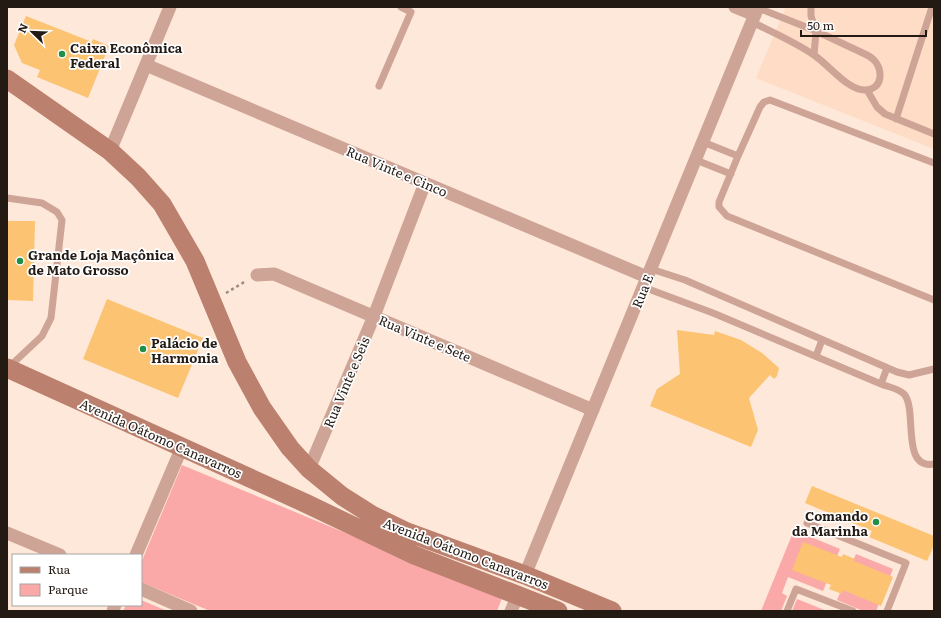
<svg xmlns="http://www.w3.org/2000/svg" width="941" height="618" font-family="Literata,serif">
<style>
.built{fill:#fedcc5}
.green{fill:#fba8a9}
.building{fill:#fcc372}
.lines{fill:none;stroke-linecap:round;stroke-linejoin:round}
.path{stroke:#9c8b80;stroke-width:2.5;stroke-dasharray:3 3;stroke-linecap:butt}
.lane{stroke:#cea497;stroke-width:7}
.street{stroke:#cea497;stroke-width:13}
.secondary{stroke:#bc806e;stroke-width:19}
.poi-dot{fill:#228f47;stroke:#fff;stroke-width:1.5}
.labels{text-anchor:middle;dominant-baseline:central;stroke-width:3.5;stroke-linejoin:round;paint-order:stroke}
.poi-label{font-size:13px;font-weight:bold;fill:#241a14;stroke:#fff;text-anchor:start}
.street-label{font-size:13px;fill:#241a14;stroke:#fff}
</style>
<rect width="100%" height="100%" fill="#fee8d9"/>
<path class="built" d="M786 7H934V149L756 78Z"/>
<path class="green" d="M182 465 502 598 497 611H210L141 582V563Z
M794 530 840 549 823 591 788 577 782 593 787 596 781 611H761Z
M856 554 893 569 876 611H863L837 600Z
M797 599 827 611H792Z
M141 600 167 611H123L126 605H141Z"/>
<path class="building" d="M26 16 92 42 93 39 109 46 88 98 37 77 40 70 22 63 14 45Z
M7 221H35L33 301 7 300Z
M107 299 203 338 178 398 83 359Z
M677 330 714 335 715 331 741 340 762 353 779 368 777 376 774 379 770 375 749 398 758 430 751 447 650 406 657 389 680 374Z
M812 486 934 536V545L927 561 869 537 872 531 805 503Z
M803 542 842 557 843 554 855 559 854 561 893 577 881 606 843 590 842 594 829 589 831 585 792 570Z"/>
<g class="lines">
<path class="path" d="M226 293 246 281"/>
<path class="lane" d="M811 7V16L816 31 814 55
M752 22C772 32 795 42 814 55 829 65 848 91 866 90 883 89 883 70 874 60 872 58 869 56 867 55L816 31 758 8
M379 86 411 12 401 7
M867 90 877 107 885 114 934 134
M896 119 932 7
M703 142 738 156
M696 160 731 174
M934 163 770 100 764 102 760 107 738 156 719 202V207L727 216 934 300
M7 198 42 203 57 212 62 220 51 318 42 336 8 368
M651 269 685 280 897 372 909 375 934 369
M643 287 713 313 881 384C888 387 898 388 904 394 918 409 900 470 934 464
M816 356 822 340
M881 384 887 368
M807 523 906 563 887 611
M787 611 796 589 853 611"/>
<path class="street" d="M735 7 755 15
M146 65 647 277
M110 151 170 7
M257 275 274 274 593 410
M309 469 374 316 425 183
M7 533 60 555
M136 555 182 447
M525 575 758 7
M141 589 191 611
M113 611 115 605
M511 611 518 595"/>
<path class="secondary" d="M7 79 110 151 138 177 162 204 195 261 237 362 262 408 290 448 309 469 342 496 372 515 407 532 525 575 612 611
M7 368 305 503 414 555 558 611"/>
</g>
<g class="poi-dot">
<circle cx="62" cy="54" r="4"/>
<circle cx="20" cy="261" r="4"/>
<circle cx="143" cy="349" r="4"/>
<circle cx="876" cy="522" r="4"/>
</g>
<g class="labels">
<g class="poi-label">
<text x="70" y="47">Caixa Econômica<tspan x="70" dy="15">Federal</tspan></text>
<text x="28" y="254">Grande Loja Maçônica<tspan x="28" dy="15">de Mato Grosso</tspan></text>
<text x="151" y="342">Palácio de<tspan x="151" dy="15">Harmonia</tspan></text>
<text x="868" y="515" text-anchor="end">Comando<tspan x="868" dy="15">da Marinha</tspan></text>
</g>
<g class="street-label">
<text transform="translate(397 171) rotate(23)">Rua Vinte e Cinco</text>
<text transform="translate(642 291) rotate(-68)">Rua E</text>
<text transform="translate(425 338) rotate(23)">Rua Vinte e Sete</text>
<text transform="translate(346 382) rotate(-67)">Rua Vinte e Seis</text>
<text transform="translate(161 438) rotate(24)">Avenida Oátomo Canavarros</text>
<text transform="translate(466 553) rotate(21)">Avenida Oátomo Canavarros</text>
</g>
</g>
<rect width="941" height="618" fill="none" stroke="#241a14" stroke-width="16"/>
<rect x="12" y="554" width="130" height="52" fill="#ffffff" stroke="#a7a3a1"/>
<rect x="20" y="567" width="20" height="6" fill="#bc806e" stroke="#a7a3a1"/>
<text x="48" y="574" font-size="12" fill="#241a14">Rua</text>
<rect x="20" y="584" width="20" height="12" fill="#fba8a9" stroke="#a7a3a1"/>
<text x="48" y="594" font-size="12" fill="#241a14">Parque</text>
<g transform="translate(32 32) rotate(293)" stroke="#ffffff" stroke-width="3" paint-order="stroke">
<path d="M0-3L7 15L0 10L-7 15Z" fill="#241a14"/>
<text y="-6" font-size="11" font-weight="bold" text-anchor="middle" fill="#241a14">N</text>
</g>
<path d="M801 30v6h125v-6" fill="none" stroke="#241a14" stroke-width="2"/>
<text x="807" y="30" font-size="12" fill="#241a14" stroke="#ffffff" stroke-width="3" paint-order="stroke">50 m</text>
</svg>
